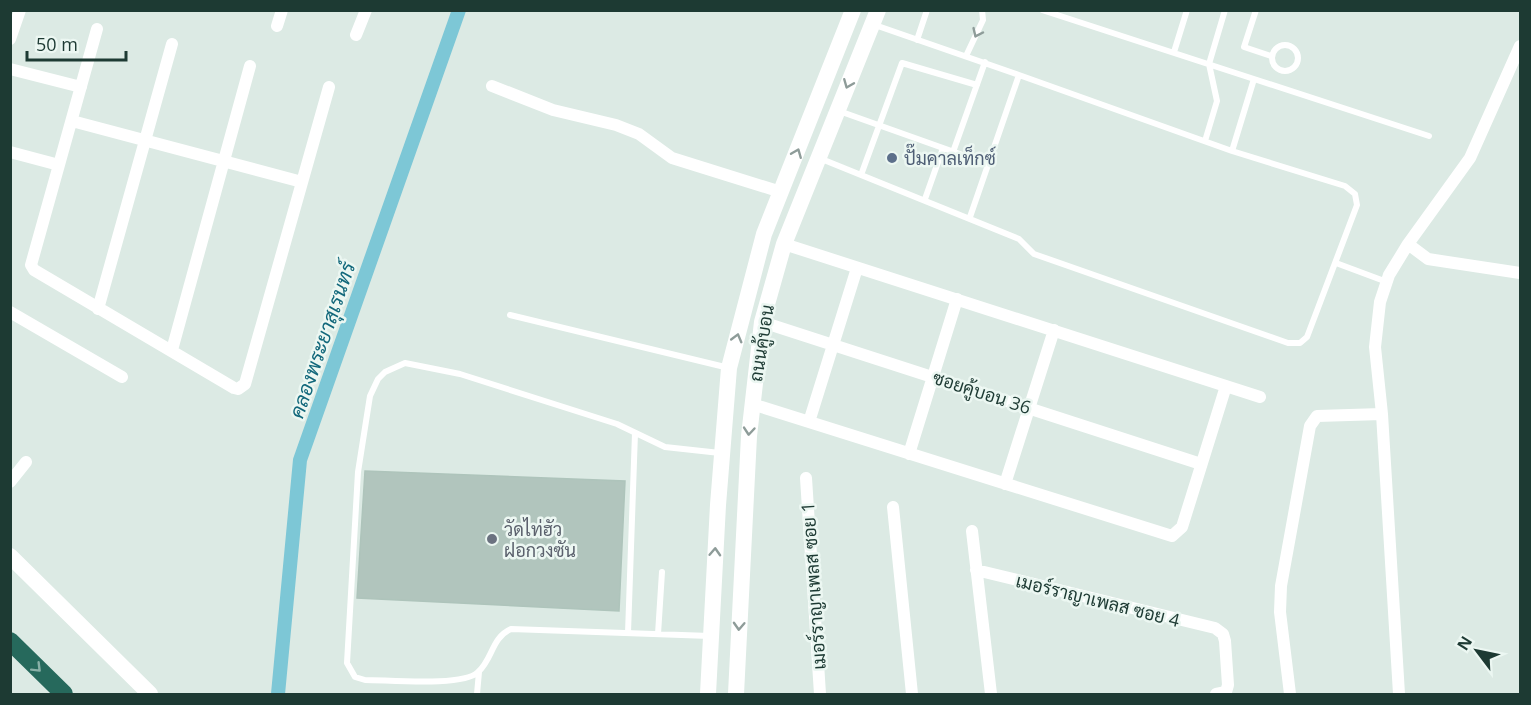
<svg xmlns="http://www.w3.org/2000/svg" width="1531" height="705" font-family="'Open Sans',Sarabun,sans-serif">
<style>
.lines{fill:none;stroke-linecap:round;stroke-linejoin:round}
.canal{stroke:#7dc7d6;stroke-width:14}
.building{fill:#b1c5bd;stroke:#aec4bb;stroke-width:1.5}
.lane{stroke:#fff;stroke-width:6}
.street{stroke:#fff;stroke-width:12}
.secondary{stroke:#fff;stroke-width:16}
.highway{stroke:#26695c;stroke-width:18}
.oneway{stroke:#8e9c99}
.oneway2{stroke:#89b0a7}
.service-dot{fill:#5c6f8a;stroke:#ecf7f2;stroke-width:2}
.worship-dot{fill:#6b7280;stroke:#ecf7f2;stroke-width:2}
.labels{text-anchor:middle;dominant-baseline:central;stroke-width:5;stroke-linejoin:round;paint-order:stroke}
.service-label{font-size:18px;fill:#4e5e75;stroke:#ecf7f2;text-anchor:start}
.street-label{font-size:18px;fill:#1d3a33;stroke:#ecf7f2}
.worship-label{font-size:18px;fill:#5b616d;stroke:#ecf7f2;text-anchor:start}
.water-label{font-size:20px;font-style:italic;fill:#12687b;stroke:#ecf7f2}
</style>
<rect width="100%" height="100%" fill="#dceae4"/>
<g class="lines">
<path class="canal" d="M278 694 300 460 459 10"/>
</g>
<path class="building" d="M365 471 625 481 619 611 357 598Z"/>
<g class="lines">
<path class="lane" d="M1042 10 1254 79 1232 151
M1256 10 1244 47 1271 56
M872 24 1019 75 970 217
M917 40 927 10
M1272 58a13 13 0 1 1 26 0a13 13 0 1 1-26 0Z
M1174 52 1187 10
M966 56 983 20 982 10
M1254 79 1429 136
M839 111 988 164
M1205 141 1217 101 1209 64 1225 10
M953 152 985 62
M819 158 1019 239 1034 254 1288 343H1300L1307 337 1357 205 1355 194 1345 186 1232 151 1019 75
M861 175 902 63 977 85
M925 199 943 148
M1336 263 1387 282
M510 315 729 368
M628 633 635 433
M658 634 662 572
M710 636 511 629C491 638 493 659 478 672 463 687 389 680 365 680L355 677 347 663 358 472 370 396 378 379 385 372 405 363 460 374 617 424 665 447 720 453
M477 694 479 672"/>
<path class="street" d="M277 26 282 10
M97 29 31 265 34 270 234 388 238 389 245 384 329 87
M356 35 366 10
M10 39 20 10
M10 69 81 87
M492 86 553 110 616 125 639 134 672 158 781 192
M72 121 302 182
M10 152 59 165
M784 244 1260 397
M1408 244 1428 259 1520 273
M98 309 172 44
M10 312 122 377
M762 322 1201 464
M172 350 250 66
M752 404 1172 536 1182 527 1226 386
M809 422 857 268
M909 454 957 299
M806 478 820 694
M10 482 26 462
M1005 484 1054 330
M893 507 912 694
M972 531 991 694
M976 570 1215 628 1223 634 1225 641 1228 685 1226 692 1216 694
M1290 694 1280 612 1281 586 1310 426 1317 416 1382 414
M1399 694 1382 414 1375 347 1380 302 1389 275 1408 244 1470 158 1520 46"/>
<path class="secondary" d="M10 556 150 694
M708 694 718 505 729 368 764 234 853 10
M736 694 749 436 762 322 784 244 878 10"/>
<path class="highway" d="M10 641 64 694"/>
</g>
<defs><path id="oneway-chevron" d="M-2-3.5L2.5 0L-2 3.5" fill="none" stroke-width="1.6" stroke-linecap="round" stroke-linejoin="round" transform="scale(1.5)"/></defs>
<g class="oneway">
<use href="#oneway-chevron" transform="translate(977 33) rotate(115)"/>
<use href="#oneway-chevron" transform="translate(848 84) rotate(112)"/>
<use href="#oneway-chevron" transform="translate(797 153) rotate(-68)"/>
<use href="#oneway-chevron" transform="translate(737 338) rotate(-75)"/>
<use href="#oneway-chevron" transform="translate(749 431) rotate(95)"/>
<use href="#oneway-chevron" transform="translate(715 552) rotate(-87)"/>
<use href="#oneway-chevron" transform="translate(739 626) rotate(93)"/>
</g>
<use class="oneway2" href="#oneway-chevron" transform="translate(37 668) rotate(45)"/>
<circle class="service-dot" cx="892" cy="158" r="6"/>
<circle class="worship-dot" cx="492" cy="539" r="6"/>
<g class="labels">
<g class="service-label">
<text x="904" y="158">ปั๊มคาลเท็กซ์</text>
</g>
<g class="street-label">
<text transform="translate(761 343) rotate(-81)">ถนนคู้บอน</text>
<text transform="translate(982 392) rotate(18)">ซอยคู้บอน 36</text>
<text transform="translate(813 586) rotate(-94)">เมอร์ราญาเพลส ซอย 1</text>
<text transform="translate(1098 600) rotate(14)">เมอร์ราญาเพลส ซอย 4</text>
</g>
<g class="worship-label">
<text x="504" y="529">วัดไท่ฮัว<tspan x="504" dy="21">ฝอกวงซัน</tspan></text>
</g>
<g class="water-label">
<text transform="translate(322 340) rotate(-71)">คลองพระยาสุเรนทร์</text>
</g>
</g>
<rect width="1531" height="705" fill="none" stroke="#1d3a33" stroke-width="24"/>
<g transform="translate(1477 651) rotate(302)" stroke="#ecf7f2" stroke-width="4.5" paint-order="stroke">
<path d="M0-4.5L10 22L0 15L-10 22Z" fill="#1d3a33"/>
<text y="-9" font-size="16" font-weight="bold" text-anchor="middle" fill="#1d3a33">N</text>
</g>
<path d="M27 51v9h99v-9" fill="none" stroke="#1d3a33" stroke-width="3"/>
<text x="36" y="51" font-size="18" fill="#1d3a33" stroke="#ecf7f2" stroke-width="4.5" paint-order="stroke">50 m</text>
</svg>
